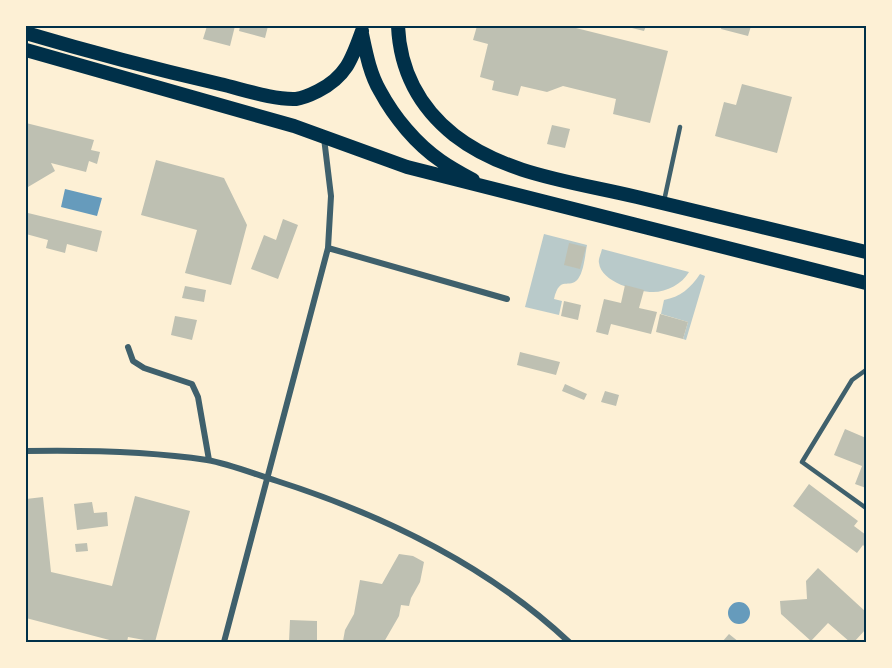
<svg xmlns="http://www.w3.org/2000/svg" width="892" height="668" font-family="'Titillium Web',sans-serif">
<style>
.green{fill:#b9caca}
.water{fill:#669bbc}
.building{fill:#bec0b2}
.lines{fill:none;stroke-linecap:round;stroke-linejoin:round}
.service{stroke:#3f606c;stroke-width:4.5}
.minor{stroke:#3f606c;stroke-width:6}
.primary{stroke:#003049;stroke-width:14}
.neatline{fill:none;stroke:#003049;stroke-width:2}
</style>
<rect width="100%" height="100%" fill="#fdf0d5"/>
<path class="green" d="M544 234 587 245C585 255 584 271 578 279 569 290 560 274 554 299L562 301 559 315 525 307Z
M602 249 689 272C682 284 667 292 653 292 637 292 601 282 599 263 598 259 601 254 602 249Z
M700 274 705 276 686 340 683 339 688 322 661 314 664 300C680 297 691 288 700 274Z"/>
<path class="water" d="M65 189 102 198 97 216 61 207Z
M728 613a11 11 0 1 1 22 0a11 11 0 1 1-22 0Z"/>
<path class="building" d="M207 26H235L230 46 203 39Z
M240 26H268L265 38 239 31Z
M477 26H568L668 51 650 123 613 114 616 99 563 86 547 92 521 86 518 96 492 90 494 81 480 77 488 44 473 40Z
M624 26H646L644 31Z
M722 26H751L748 36 721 29Z
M742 84 792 97 777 153 715 136 724 102 736 105Z
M26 123 94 140 91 150 100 152 97 164 89 161 86 172 51 163 55 171 28 187 26 184Z
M552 125 570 129 565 148 547 144Z
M156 160 224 178 247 225 231 285 185 273 197 230 141 215Z
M28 213 102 231 97 252 67 244 65 253 46 248 48 240 26 234Z
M283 219 298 225 278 279 251 269 264 235 276 240Z
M569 243 586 247 580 269 564 265Z
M625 285 644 290 639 308 657 312 651 334 611 324 608 335 596 332 604 299 621 303Z
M185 286 206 290 204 302 182 298Z
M564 301 581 305 578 320 561 316Z
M660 314 688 322 683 339 656 332Z
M175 316 197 320 192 340 171 335Z
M520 352 560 362 556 375 517 365Z
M565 384 587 394 584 400 562 391Z
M605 391 619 395 616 406 601 402Z
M845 429 866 438V488L855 484 862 466 834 455Z
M809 484 858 521 854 526 866 535V548L863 545 857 553 793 506Z
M135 496 190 511 155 642 128 637 127 642H117L26 618V499L43 497 51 572 112 586Z
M92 502 94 513 107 512 108 526 77 530 74 504Z
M87 543 88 551 76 552 75 544Z
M399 554 413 556 424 562 420 582 411 598 409 606 401 605 399 616 384 642H346L343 641 345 630 354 614 360 580 382 584Z
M818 568 866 612V629L854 642H850L828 623 811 641 781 614 780 601 807 599 806 581Z
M290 620 317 621V642H289Z
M729 634 739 642H722Z"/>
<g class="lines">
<path class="service" d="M664 201 680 127
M866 370 852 380 802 462 866 508"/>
<path class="minor" d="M328 248 507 299
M128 347 133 361 144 368 192 384 198 397 209 460
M26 451C86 450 148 451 207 460 230 464 254 474 277 481 383 515 487 565 569 642
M224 642 328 248 331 196 324 138"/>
<path class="primary" d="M398 26C400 70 419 107 454 135 505 175 575 182 637 197 713 215 790 234 866 252
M26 33C90 52 155 69 220 84 242 89 273 100 296 99 303 98 312 94 318 91 346 77 352 59 362 31
M362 34C366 53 370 74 380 91 394 117 416 144 441 161 451 168 462 174 473 180
M26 50 294 126 407 167 866 283"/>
</g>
<rect width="892" height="668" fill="none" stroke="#fdf0d5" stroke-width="54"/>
<rect x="27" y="27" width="838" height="614" class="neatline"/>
</svg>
